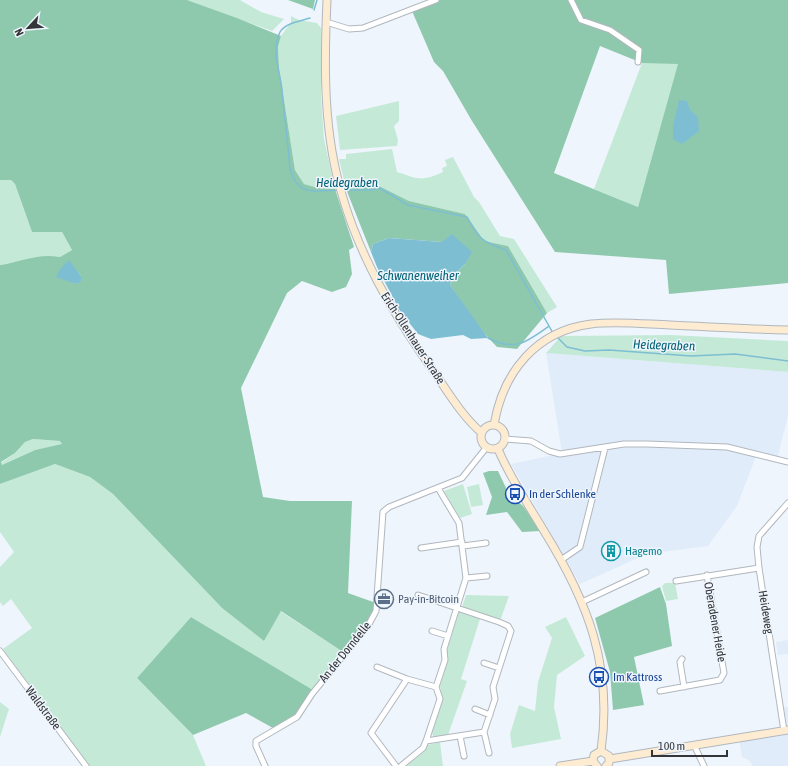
<svg xmlns="http://www.w3.org/2000/svg" width="788" height="766" font-family="'Asap Condensed',sans-serif">
<style>
.built{fill:#e0ecf9}
.green{fill:#c4ead7}
.forest{fill:#8fc9ad;fill-rule:evenodd}
.water{fill:#7dbed3}
.lines{fill:none;stroke-linecap:round;stroke-linejoin:round}
.stream{stroke:#7dbed3;stroke-width:1.5}
.street-casing{stroke:#b1b7be;stroke-width:7}
.secondary-casing{stroke:#b1b7be;stroke-width:9}
.street{stroke:#fff;stroke-width:5}
.secondary{stroke:#feecd2;stroke-width:7}
.labels{text-anchor:middle;dominant-baseline:central;stroke-width:3;stroke-linejoin:round;paint-order:stroke}
.street-label{font-size:12px;fill:#333538;stroke:#eff5fc}
.transit-label{font-size:12px;fill:#164399;stroke:#eff5fc;text-anchor:start}
.culture-label{font-size:12px;fill:#0d838f;stroke:#eff5fc;text-anchor:start}
.service-label{font-size:12px;fill:#4e5e75;stroke:#eff5fc;text-anchor:start}
.water-label{font-size:13px;font-style:italic;fill:#036277;stroke:#eff5fc}
</style>
<rect width="100%" height="100%" fill="#eff5fc"/>
<path class="built" d="M546 353 788 372V416L777 459 758 451 737 506 708 546 647 554 580 584 511 464 562 453Z
M788 640V654L778 655 776 642Z
M788 707V766H753L749 760 742 757 739 738 781 731 778 708Z"/>
<path class="green" d="M187 0H240L261 12 284 19 272 31Z
M291 16 299 20 317 23 321 28V97L324 139 335 189 318 188 304 184 295 170 279 68 278 47 281 36 291 22Z
M642 63H679L638 207 594 189Z
M399 101V121L394 126 398 140 397 146 340 150 336 116Z
M392 149 397 172C419 179 421 182 443 172L442 168 447 166 445 160 453 157 474 197 479 202 500 236 514 239 557 307 547 313 508 246 484 241 465 214 409 201 379 186 346 189 339 159H346V154Z
M0 180H11L15 184 32 232H62L72 250 60 257 52 256 0 265Z
M671 335 788 341V372L546 353 561 336Z
M33 439 61 441 62 445 35 450 2 465 1 463 15 453 25 442Z
M55 464 90 477 113 494 222 608 264 641 280 611 343 652 313 690 191 617 137 678 193 735 206 766H89L3 649 32 628 11 599 3 606 0 602V567L14 552 0 532V484Z
M463 484 472 514 460 518 444 491Z
M479 484 483 505 471 507 467 487Z
M665 583H675L678 599 666 601 662 586Z
M466 595 509 596 500 621 462 607Z
M459 612 480 619 461 679 467 681 448 735 434 738 432 733 442 698 440 686 447 663V651Z
M566 617 585 656 557 675 554 707 561 739 512 748 510 734 519 705 535 711 538 682 552 638 545 627Z
M0 702 9 709 0 737Z
M440 742 443 766H406L424 752 428 745Z"/>
<path class="forest" d="M0 0H187L237 18 281 36 278 47 279 68 295 170 304 184 318 188 335 189 354 247 349 250 352 274 346 287 332 292 302 281 287 293 241 388 263 497 290 501H352L348 593 376 603 369 624 343 652 281 611 264 641 222 608 113 494 90 477 55 464 0 484V265C21 262 38 253 60 257L72 250 62 232H32L15 184 11 180H0ZM77 271 81 276 76 284 67 280ZM33 439 60 441 62 444 35 450 2 465 1 462 15 453 25 442Z
M288 0H315L313 9Z
M440 0H788V283L669 294 666 260 555 252 472 121 443 71 434 62 412 11ZM600 46 642 63 678 64 638 207 554 173Z
M379 186 409 201 465 214 484 241 508 246 547 313 517 349 497 347C479 329 464 306 450 285L452 277 465 264 442 242 389 238 373 244 371 252 346 189Z
M489 471H498L508 492 524 507 540 531 522 532 507 512 486 515 492 497 483 473Z
M660 587 666 604 672 646 634 657 644 705 613 710 610 672 595 618Z
M191 617 313 690 294 716 273 728 246 713 193 735 137 678Z"/>
<path class="water" d="M679 100 687 101 690 110 698 117 699 131 682 144 673 139V126Z
M452 234 472 252 465 264 452 277 450 285 488 338 471 339 463 335 431 339 418 334 400 311 377 267 371 252 373 244 389 238 442 242Z
M69 260 81 276V281L76 284 56 277 61 268Z"/>
<g class="lines">
<path class="stream" d="M314 10 317 0
M310 18C301 21 285 23 280 32 271 51 280 71 282 90 284 116 288 142 290 169 298 197 315 191 339 190
M343 190H371L379 188 408 205 467 217C480 239 480 241 506 250L549 326
M557 337 567 347 585 351 609 350 691 356 735 354 788 361
M488 338C514 352 527 342 549 326L553 333"/>
<defs>
<path id="street" d="M571 0 581 20 610 30 639 50 638 62
M326 22 349 29 363 28 436 0
M506 439 531 441 549 451 560 454 624 444H647L727 447 788 462
M463 546 486 543
M421 548 462 542
M561 560 580 547 605 448
M466 578 487 576
M676 581 759 568
M418 595 499 622 508 626 511 631 493 687 495 699 484 732 426 741
M582 602 646 572
M432 631 448 636
M0 651 86 766
M682 659 680 662 684 687
M484 663 499 668
M377 667 407 679
M660 691 720 680 724 673 707 575
M475 709 490 715
M784 731 759 568 757 547 759 536 788 503
M484 732 489 753
M460 736 464 756
M694 745 704 766
M265 766 256 746V741L297 717 312 694 369 624 376 611 383 512 389 507 462 478 486 448
M396 766 371 733 407 679 436 687
M401 766 423 748 426 741 440 699 436 687 445 660 444 649 466 578 459 523 438 488"/>
<path id="secondary" d="M327 0C324 66 323 134 343 198 361 259 393 314 430 366 445 387 462 417 482 433
M481 437a12 12 0 1 1 24 0a12 12 0 1 1-24 0Z
M494 425C503 372 536 331 591 324 617 321 644 324 670 325 709 327 749 329 788 330
M498 449C510 478 528 504 544 531 588 602 613 666 601 751
M610 759 788 730
M560 766 593 761
M597 766 593 761 594 755 601 751 609 756V763L606 766"/>
</defs>
<use href="#street" class="street-casing"/>
<use href="#secondary" class="secondary-casing"/>
<use href="#street" class="street"/>
<use href="#secondary" class="secondary"/>
</g>
<defs>
<symbol id="bus-ring" viewBox="-11 -11 22 22"><circle r="9.5" fill="#eff5fc" stroke="#1a4fb4" stroke-width="1.5"/><path d="M-5-6H5V4H4V6H2V4H-2V6H-4V4H-5ZM-3.5-4V0h7V-4ZM-3.5 1.2v1.5H-2V1.2ZM2 1.2v1.5H3.5V1.2Z" fill="#1a4fb4"/></symbol>
<symbol id="building-ring" viewBox="-11 -11 22 22"><circle r="9.5" fill="#eff5fc" stroke="#0f9aa8" stroke-width="1.5"/><path d="M-4-6H4V6H1V3H-1V6H-4ZM-2.5-4.3h1.7v1.8h-1.7ZM.8-4.3h1.7v1.8H.8ZM-2.5-1h1.7V.8h-1.7ZM.8-1h1.7V.8H.8Z" fill="#0f9aa8"/></symbol>
<symbol id="office-ring" viewBox="-11 -11 22 22"><circle r="9.5" fill="#eff5fc" stroke="#5c6f8a" stroke-width="1.5"/><path d="M-6-3h4V-5.5h4V-3h4V5H-6ZM-1-4.5V-3h2v-1.5ZM-6 0V1H6V0Z" fill="#5c6f8a"/></symbol>
</defs>
<g fill-rule="evenodd">
<use href="#bus-ring" x="504" y="483" width="22" height="22"/>
<use href="#building-ring" x="600" y="540" width="22" height="22"/>
<use href="#office-ring" x="373" y="588" width="22" height="22"/>
<use href="#bus-ring" x="588" y="666" width="22" height="22"/>
</g>
<g class="labels">
<g class="street-label">
<text transform="translate(413 338) rotate(57)">Erich-Ollenhauer-Straße</text>
<text transform="translate(766 612) rotate(81)">Heideweg</text>
<text transform="translate(715 622) rotate(80)">Oberadener Heide</text>
<text transform="translate(345 652) rotate(-51)">An der Dorndelle</text>
<text transform="translate(43 708) rotate(53)">Waldstraße</text>
</g>
<g class="transit-label">
<text x="529" y="494">In der Schlenke</text>
<text x="613" y="677">Im Kattross</text>
</g>
<g class="culture-label">
<text x="625" y="551">Hagemo</text>
</g>
<g class="service-label">
<text x="398" y="599">Pay-in-Bitcoin</text>
</g>
<g class="water-label">
<text x="347" y="182">Heidegraben</text>
<text x="418" y="275">Schwanenweiher</text>
<text transform="translate(664 345) rotate(2)">Heidegraben</text>
</g>
</g>
<g transform="translate(28 28) rotate(244)" stroke="#eff5fc" stroke-width="3" paint-order="stroke">
<path d="M0-3L7 15L0 10L-7 15Z" fill="#333538"/>
<text y="-6" font-size="11" font-weight="bold" text-anchor="middle" fill="#333538">N</text>
</g>
<path d="M652 750v6h75v-6" fill="none" stroke="#333538" stroke-width="2"/>
<text x="658" y="750" font-size="12" fill="#333538" stroke="#eff5fc" stroke-width="3" paint-order="stroke">100 m</text>
</svg>
